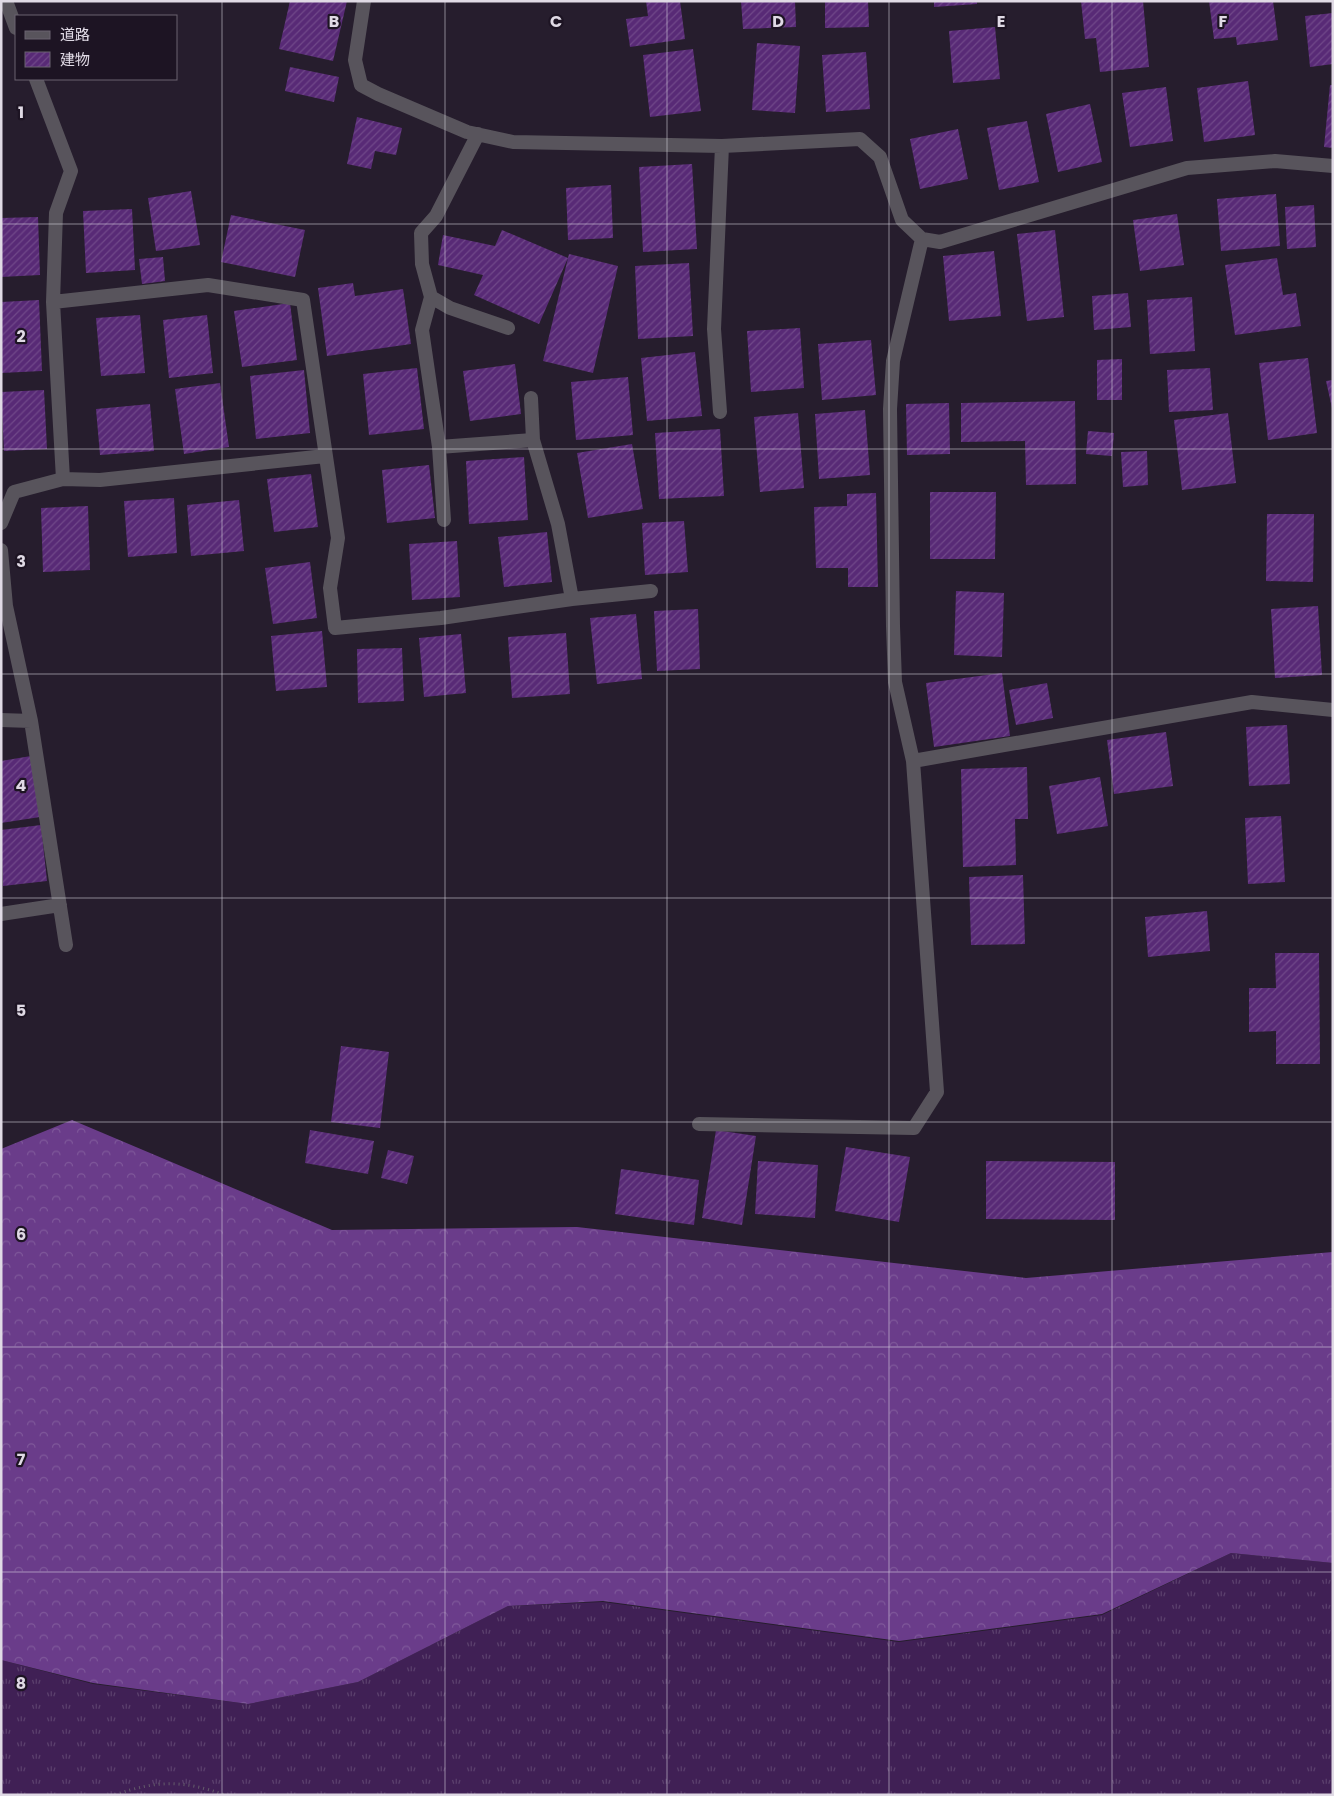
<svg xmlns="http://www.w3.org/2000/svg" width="1334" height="1796" font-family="Poppins,'Noto Sans JP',sans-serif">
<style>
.grass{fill:url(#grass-tufts)}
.forest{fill:url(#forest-crowns)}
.building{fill:url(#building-hatch)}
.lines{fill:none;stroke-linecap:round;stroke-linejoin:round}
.path{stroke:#645c6b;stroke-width:3;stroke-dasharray:1 4;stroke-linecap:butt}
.minor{stroke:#58545c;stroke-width:14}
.grid{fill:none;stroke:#e0dae5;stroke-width:1;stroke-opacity:0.55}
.grid-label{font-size:16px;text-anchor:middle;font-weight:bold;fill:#e0dae5;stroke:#1d1423;stroke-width:4.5;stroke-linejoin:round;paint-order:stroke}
</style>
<defs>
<pattern id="grass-tufts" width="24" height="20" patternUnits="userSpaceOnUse" patternTransform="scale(1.25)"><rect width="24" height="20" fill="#402055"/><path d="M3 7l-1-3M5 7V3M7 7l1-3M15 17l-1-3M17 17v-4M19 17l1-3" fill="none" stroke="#5b406d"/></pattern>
<pattern id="forest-crowns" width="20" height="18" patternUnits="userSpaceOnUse" patternTransform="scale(1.25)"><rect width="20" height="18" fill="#6a3c8a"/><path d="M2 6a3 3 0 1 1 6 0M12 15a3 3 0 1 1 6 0" fill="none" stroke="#7f589a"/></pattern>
<pattern id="building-hatch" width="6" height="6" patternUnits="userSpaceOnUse" patternTransform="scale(1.25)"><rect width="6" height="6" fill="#582a76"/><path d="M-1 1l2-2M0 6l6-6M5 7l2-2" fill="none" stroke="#704889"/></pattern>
</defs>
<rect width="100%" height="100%" fill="#261d2d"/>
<path class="grass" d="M1231 1553 1333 1563V1795H1V1660L93 1684 248 1704 358 1682 508 1606 603 1602 899 1642 1102 1615Z"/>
<path class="forest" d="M72 1120 332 1230 577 1227 1026 1278 1333 1252V1563L1231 1553 1102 1614 899 1641 603 1601 508 1606 358 1682 248 1704 93 1683 1 1660V1149Z"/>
<path class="building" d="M290 1H347L333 61 279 49Z
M646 1H680L685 39 630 47 626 19 648 16Z
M741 1H795L796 27 743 29Z
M825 1H868L869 27 825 28Z
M934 1H977V4L934 7Z
M1081 1H1143L1149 67 1100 72 1096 38 1085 39Z
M1209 1H1273L1278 40 1237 45 1236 37 1214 39Z
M1333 13V64L1310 67 1305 16Z
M995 27 1000 79 953 83 949 31Z
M757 43 800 46 795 113 752 110Z
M693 49 701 111 650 117 643 55Z
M866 52 870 109 826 112 822 55Z
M290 67 339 77 334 102 285 91Z
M1248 81 1255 135 1204 142 1197 88Z
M1330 85H1333V148L1324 147Z
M1166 87 1173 141 1130 147 1122 93Z
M1090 104 1102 162 1058 172 1046 114Z
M357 117 402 128 396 155 375 151 371 169 347 164Z
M1027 121 1039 182 999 190 987 128Z
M958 129 968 179 920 189 910 139Z
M692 164 697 249 643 252 639 167Z
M611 185 613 238 568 240 566 188Z
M191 191 200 245 156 251 148 198Z
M1276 194 1280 246 1221 251 1217 199Z
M1314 205 1316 247 1287 249 1285 207Z
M132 209 135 270 86 273 83 211Z
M1177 214 1184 265 1140 271 1133 220Z
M231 215 305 230 295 277 221 262Z
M38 217 40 275 1 277V218Z
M502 230 568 258 569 254 618 266 593 373 543 361 568 258 539 324 474 295 483 275 438 265 443 235 495 246Z
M1055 230 1064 317 1027 321 1017 234Z
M994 251 1001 316 949 321 943 256Z
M163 257 165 281 142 284 139 259Z
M1277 258 1283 295 1296 293 1301 326 1235 335 1225 265Z
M689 263 693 336 638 339 635 266Z
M353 283 355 296 403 289 411 344 327 356 318 288Z
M1128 293 1131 327 1094 330 1092 296Z
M1192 297 1195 351 1150 354 1147 300Z
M39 300 42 371 1 373V302Z
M290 303 297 360 242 367 234 311Z
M140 315 145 373 101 376 96 318Z
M207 315 213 373 169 378 163 320Z
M800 328 804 388 751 392 747 331Z
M871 340 876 395 822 400 818 344Z
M695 352 702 416 647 421 641 358Z
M1308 358 1317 433 1268 440 1259 363Z
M1122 359V400H1097V360Z
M515 364 521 414 470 421 463 371Z
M417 368 424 429 369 435 363 374Z
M1210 368 1213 410 1169 412 1167 370Z
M304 370 310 433 256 439 250 376Z
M628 377 633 435 576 440 571 382Z
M1333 380V408H1332L1326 381Z
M220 383 229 447 184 454 175 389Z
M44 390 47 449 4 451 1 392Z
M1075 401 1076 484 1026 485 1025 441 961 442V403Z
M949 403 950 454 907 455 906 404Z
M150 404 154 451 100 455 96 409Z
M865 410 870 475 819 479 815 414Z
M798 413 804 488 760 492 754 417Z
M1228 413 1236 483 1182 490 1174 420Z
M720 429 724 496 659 499 655 433Z
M1088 431 1114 433 1112 456 1086 454Z
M632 444 643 509 588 518 577 453Z
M1147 451 1148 485 1123 487 1121 452Z
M524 457 528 520 469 524 466 461Z
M429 465 435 518 387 523 382 470Z
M311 474 318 527 274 532 267 479Z
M930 492H996L995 559H930Z
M876 493 878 587H848V568H816L814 507 847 506V494Z
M174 498 177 553 128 557 124 501Z
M239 500 244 551 191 556 187 505Z
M88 506 90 570 43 572 41 508Z
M1267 514H1314L1313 582 1266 581Z
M684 521 688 572 645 575 642 523Z
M547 532 552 582 504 587 498 537Z
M457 541 460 597 412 600 409 544Z
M310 562 317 618 273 624 265 568Z
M956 591 1004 593 1002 657 954 655Z
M1318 606 1322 675 1275 678 1271 609Z
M698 609 700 669 657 671 654 611Z
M636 614 642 679 597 684 590 618Z
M322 631 327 687 276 691 271 636Z
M566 633 570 694 512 698 508 637Z
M461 634 466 693 424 697 419 638Z
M402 648 404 701 358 703 357 649Z
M1002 673 1010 736 934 747 926 683Z
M1047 683 1053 718 1016 725 1009 690Z
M1287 725 1290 784 1249 786 1246 727Z
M1166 732 1173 786 1114 794 1107 740Z
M31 756 40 817 1 823V761Z
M1027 767 1028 819H1015L1016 865 963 867 961 769Z
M1100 777 1108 826 1057 834 1049 786Z
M1281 816 1285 882 1248 884 1245 818Z
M41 825 47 881 3 886 1 830Z
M1023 875 1025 944 971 945 969 877Z
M1207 911 1210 951 1148 957 1145 917Z
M1275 953H1319L1320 1064H1276V1031L1249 1032V988H1276Z
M341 1046 389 1052 380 1128 331 1122Z
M310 1130 374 1141 368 1174 305 1163Z
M716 1130 756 1136 742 1225 702 1218Z
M846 1147 910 1157 899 1222 835 1211Z
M388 1150 414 1156 407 1184 381 1178Z
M758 1161 818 1165 815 1218 755 1214Z
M986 1161 1115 1162V1220L986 1219Z
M621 1169 699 1180 694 1225 615 1214Z"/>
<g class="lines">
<path class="path" d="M115 1795C157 1780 183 1780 225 1795"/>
<path class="minor" d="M6 1 16 28
M364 1 355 60 361 85 378 94 467 132 513 142 722 146 860 139 880 157 902 220 922 239 940 242 1187 168 1275 161 1333 166
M36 79 71 171 56 213 53 302 63 479
M478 134 436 216 421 233 422 264 431 297 450 308 508 328
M431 297 422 330 439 447 444 520
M53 302 208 285 303 300 338 538 330 588 335 628 441 618 572 599 651 591
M531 398 533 440
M720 412 714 329 722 146
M439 447 533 440 558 524 572 599
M1 523 14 492 63 479 100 480 325 456
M1 550 6 606 31 721 66 945
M1 720 31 721
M913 761 1252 702 1333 710
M1 914 60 905
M699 1124 914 1128 937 1092 913 761 895 682 893 626 890 409 893 361 922 239"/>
</g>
<path class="grid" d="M222 1V1795M445 1V1795M667 1V1795M889 1V1795M1112 1V1795M1 224H1333M1 449H1333M1 674H1333M1 898H1333M1 1122H1333M1 1347H1333M1 1572H1333"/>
<g class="grid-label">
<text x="334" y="27">B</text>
<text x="556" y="27">C</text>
<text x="778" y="27">D</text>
<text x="1001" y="27">E</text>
<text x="1223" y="27">F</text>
<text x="21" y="118">1</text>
<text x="21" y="342">2</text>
<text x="21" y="567">3</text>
<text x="21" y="791">4</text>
<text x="21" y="1016">5</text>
<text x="21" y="1240">6</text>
<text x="21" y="1465">7</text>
<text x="21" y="1689">8</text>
</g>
<rect width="1334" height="1796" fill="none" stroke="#e0dae5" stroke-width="5"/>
<rect x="15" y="15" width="162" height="65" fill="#1d1423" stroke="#6b6371"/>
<rect x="25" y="31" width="25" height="8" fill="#58545c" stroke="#6b6371"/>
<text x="60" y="40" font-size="15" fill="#e0dae5">道路</text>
<rect x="25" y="52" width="25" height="15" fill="url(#building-hatch)" stroke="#6b6371"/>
<text x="60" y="65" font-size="15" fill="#e0dae5">建物</text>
</svg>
